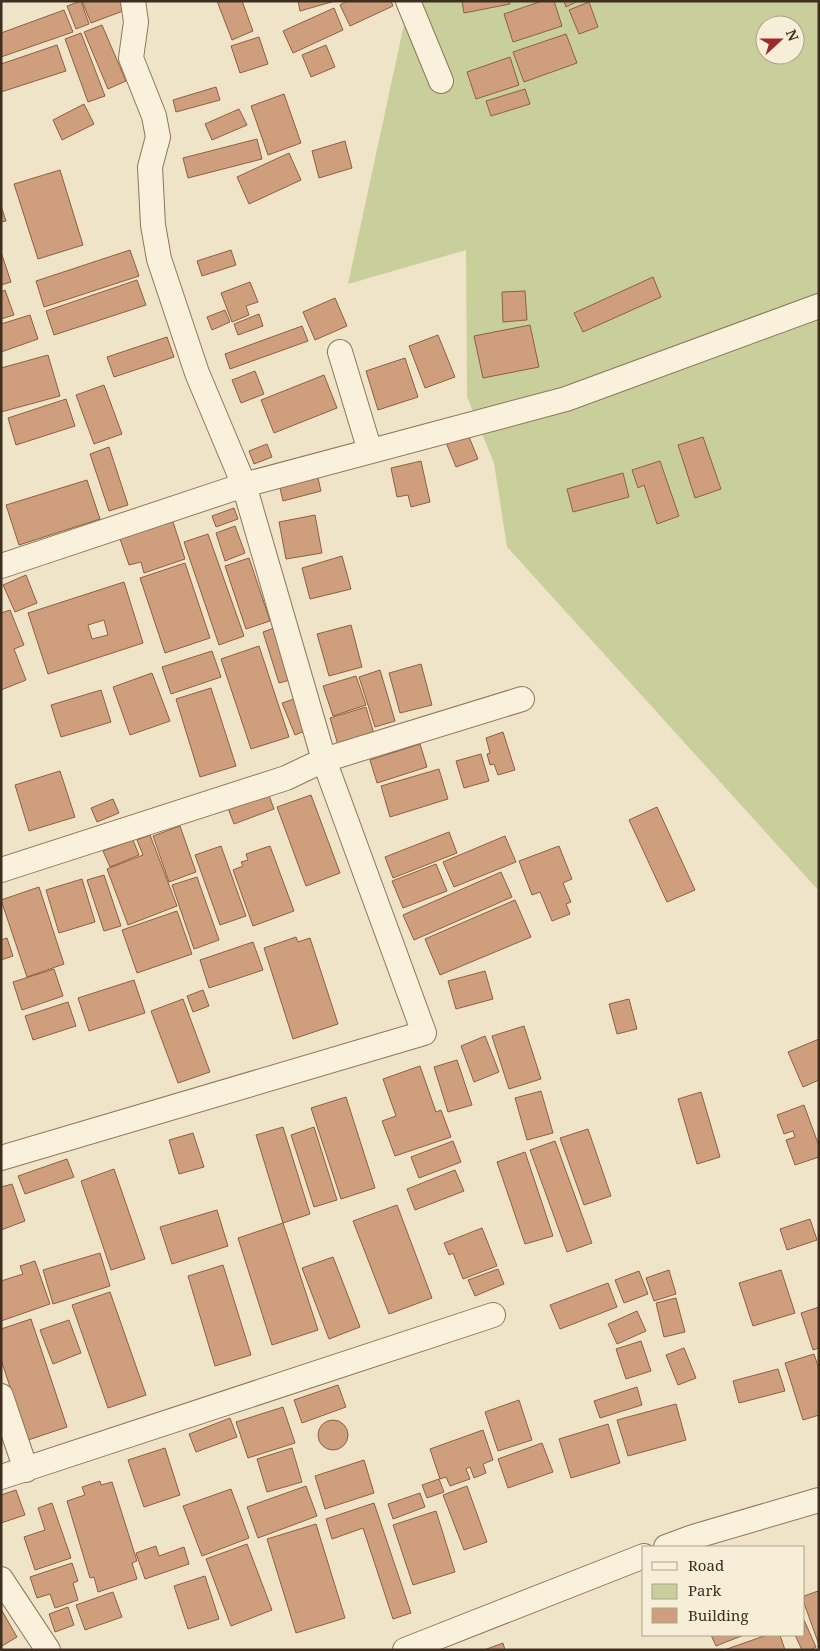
<svg xmlns="http://www.w3.org/2000/svg" width="820" height="1651" font-family="'Noto Serif',serif">
<style>
.green{fill:#c9cf9b;fill-rule:evenodd}
.building{fill:#cf9f7d;stroke:#8d5f41;fill-rule:evenodd}
.lines{fill:none;stroke-linecap:round;stroke-linejoin:round}
.minor-casing{stroke:#8d765c;stroke-width:26}
.minor{stroke:#faf1dc;stroke-width:24}
</style>
<rect width="100%" height="100%" fill="#f0e4c8"/>
<path class="green" d="M409 1H819V891L507 547 494 463 467 397 466 250 348 284ZM765 25H795V55H765Z"/>
<path class="building" d="M81 1 89 24 76 29 67 6Z
M82 1H129L131 8 91 23Z
M217 1H242L253 31 232 40Z
M298 1H335L300 11Z
M347 1H391L393 6 350 26 340 5Z
M462 1H509L510 4 464 13Z
M542 1H554L562 26 513 42 504 14Z
M564 1H578L566 7Z
M589 2 598 27 579 34 569 10Z
M334 8 343 30 293 53 283 31Z
M64 10 73 32 1 57V33Z
M102 25 126 81 108 89 84 32Z
M81 33 105 96 88 102 65 39Z
M566 34 577 63 524 82 513 52Z
M259 37 268 64 240 73 231 46Z
M57 45 66 71 1 92V64Z
M326 45 335 67 311 77 302 55Z
M510 57 519 85 476 99 467 72Z
M216 87 220 100 176 112 173 100Z
M525 89 530 104 491 116 486 101Z
M284 94 301 143 268 155 251 106Z
M84 104 94 124 62 140 53 120Z
M239 109 247 125 212 140 205 124Z
M257 139 262 159 188 178 183 158Z
M345 141 352 168 319 178 312 151Z
M289 153 301 180 249 204 237 177Z
M60 170 83 245 38 259 14 184Z
M1 206 6 221 1 222Z
M130 250 139 276 44 307 36 281Z
M231 250 236 265 202 276 197 261Z
M1 252 11 282 1 285Z
M653 277 661 297 583 332 574 313Z
M137 280 146 305 54 335 46 311Z
M250 282 258 302 246 306 249 315 232 322 221 293Z
M5 290 14 315 1 319V292Z
M525 291 527 320 503 322 502 292Z
M335 298 347 326 315 340 303 312Z
M225 310 230 322 212 330 207 317Z
M259 314 263 326 238 335 234 324Z
M30 315 38 339 1 352V324Z
M530 325 539 367 483 378 474 336Z
M302 326 308 341 230 369 225 354Z
M438 335 455 377 425 388 409 346Z
M167 337 174 357 114 377 107 357Z
M48 355 60 396 1 412V368Z
M405 358 418 397 378 410 366 371Z
M255 371 264 394 241 403 232 380Z
M324 375 337 408 274 433 261 400Z
M104 385 122 434 94 444 76 395Z
M66 399 75 426 16 445 8 418Z
M467 432 478 459 456 467 445 440Z
M703 437 721 489 695 498 678 445Z
M267 444 272 457 254 464 249 451Z
M109 447 128 505 109 511 90 454Z
M421 461 430 502 411 507 408 495 397 497 391 468Z
M660 461 679 516 657 524 644 485 638 488 632 470Z
M623 473 629 497 573 512 567 489Z
M317 474 321 491 283 501 279 484Z
M87 480 100 519 19 545 6 505Z
M234 508 238 519 216 527 212 516Z
M315 515 322 553 286 559 279 522Z
M172 519 185 559 144 573 141 562 129 565 119 536Z
M235 526 245 553 225 561 216 533Z
M208 534 244 636 219 645 184 542Z
M342 556 351 589 310 599 302 568Z
M249 558 270 621 246 629 225 566Z
M185 563 210 638 165 653 140 578Z
M26 575 37 603 15 612 3 585Z
M124 582 143 643 48 674 28 613ZM104 620 108 635 92 639 88 625Z
M10 610 24 645 14 649 26 680 1 690V613Z
M351 625 362 667 329 676 317 634Z
M274 628 290 680 279 683 263 632Z
M259 646 289 737 251 749 221 659Z
M212 651 221 677 171 694 162 667Z
M421 664 432 705 400 713 389 673Z
M380 670 395 721 375 727 359 677Z
M152 673 170 721 130 735 113 687Z
M356 676 366 705 333 716 323 686Z
M211 688 236 766 200 777 176 699Z
M101 690 111 722 61 737 51 705Z
M294 699 307 730 295 735 282 703Z
M366 707 374 734 338 745 330 718Z
M503 732 515 770 498 775 494 764 490 765 487 754 490 753 486 738Z
M420 744 427 767 377 783 370 760Z
M481 754 489 781 464 788 456 761Z
M439 769 448 799 390 817 381 786Z
M60 771 75 817 29 831 15 785Z
M268 793 274 809 234 824 228 808Z
M311 795 340 873 306 886 277 807Z
M113 799 119 813 97 822 91 808Z
M657 807 695 890 667 902 629 820Z
M180 826 196 872 169 882 153 836Z
M449 832 457 853 393 878 385 857Z
M150 835 177 906 128 925 107 869 143 855 137 840Z
M505 836 516 862 454 887 443 862Z
M133 840 139 855 110 867 103 851Z
M221 846 246 916 220 925 195 855Z
M270 846 294 911 253 926 233 870 243 866 241 862 248 860 246 854Z
M559 846 572 879 563 883 571 902 566 904 570 914 552 921 540 892 532 895 519 861Z
M436 864 447 891 403 908 392 881Z
M501 872 512 897 414 940 403 915Z
M104 875 121 926 104 931 87 880Z
M197 877 219 940 194 949 172 885Z
M82 879 95 922 59 933 46 890Z
M39 887 64 964 27 977 1 900Z
M515 900 531 937 440 975 425 939Z
M177 911 192 954 137 973 122 930Z
M296 937 298 942 310 938 338 1024 293 1039 264 948Z
M7 938 13 956 1 960V940Z
M253 942 263 970 209 988 200 960Z
M54 969 63 996 22 1010 13 982Z
M485 971 493 999 456 1009 448 981Z
M134 980 145 1013 89 1031 78 998Z
M203 990 209 1006 193 1012 187 996Z
M183 999 210 1072 178 1083 151 1011Z
M629 999 637 1029 617 1034 609 1004Z
M68 1002 76 1026 33 1040 25 1016Z
M524 1026 541 1079 509 1089 492 1036Z
M485 1036 499 1072 474 1082 461 1046Z
M819 1039V1080L803 1087 788 1052Z
M457 1060 472 1105 448 1112 434 1067Z
M420 1066 436 1112 441 1110 451 1137 395 1156 382 1121 396 1116 383 1079Z
M541 1091 553 1133 527 1140 515 1098Z
M701 1092 720 1157 697 1164 678 1099Z
M346 1097 375 1188 341 1199 311 1108Z
M804 1105 819 1146V1157L795 1165 786 1140 795 1137 793 1131 784 1134 777 1115Z
M283 1127 310 1214 283 1223 256 1135Z
M314 1127 337 1200 314 1207 291 1135Z
M588 1129 611 1196 584 1205 560 1138Z
M193 1133 204 1167 179 1174 169 1140Z
M453 1141 461 1162 419 1178 411 1157Z
M555 1141 592 1243 567 1252 530 1150Z
M525 1152 553 1236 525 1244 497 1162Z
M67 1159 74 1177 25 1194 18 1176Z
M114 1169 145 1259 111 1270 81 1181Z
M455 1170 464 1191 415 1210 407 1189Z
M12 1184 25 1221 1 1230V1187Z
M397 1205 432 1298 389 1314 353 1221Z
M217 1210 228 1246 172 1264 160 1227Z
M810 1219 817 1240 787 1250 780 1229Z
M283 1223 318 1330 272 1345 238 1238Z
M482 1228 497 1266 463 1279 453 1253 449 1255 444 1243Z
M100 1253 110 1286 53 1304 43 1270Z
M333 1257 360 1327 329 1339 302 1268Z
M35 1261 50 1304 1 1321V1281L23 1274 20 1266Z
M223 1265 251 1355 215 1366 188 1276Z
M498 1269 504 1284 475 1296 468 1280Z
M669 1270 676 1294 654 1301 646 1278Z
M781 1270 795 1313 753 1326 739 1283Z
M639 1271 648 1294 624 1303 615 1280Z
M608 1283 617 1307 560 1329 550 1305Z
M110 1292 146 1395 108 1408 72 1305Z
M676 1298 685 1332 664 1337 656 1303Z
M819 1307V1348L813 1350 801 1313Z
M637 1311 646 1331 617 1344 608 1324Z
M31 1319 67 1427 28 1440 1 1360V1329Z
M69 1320 81 1353 53 1364 40 1330Z
M641 1341 651 1371 626 1379 616 1349Z
M684 1348 696 1378 678 1385 666 1355Z
M814 1354 819 1369V1415L803 1420 785 1363Z
M778 1369 785 1391 739 1403 733 1381Z
M338 1385 346 1407 302 1423 294 1400Z
M637 1387 642 1405 600 1418 594 1401Z
M519 1400 532 1440 498 1451 485 1412Z
M676 1404 686 1440 628 1456 617 1420Z
M283 1407 295 1443 248 1458 236 1422Z
M230 1418 237 1437 196 1452 189 1434Z
M318 1435a15 15 0 1 1 30 0a15 15 0 1 1-30 0Z
M608 1424 620 1463 571 1478 559 1439Z
M483 1430 493 1460 483 1464 486 1473 474 1478 470 1467 466 1469 470 1479 450 1486 446 1477 440 1479 430 1449Z
M542 1443 553 1472 508 1488 498 1459Z
M165 1448 180 1495 144 1507 128 1460Z
M292 1448 302 1482 267 1492 257 1459Z
M364 1460 374 1493 325 1509 315 1476Z
M439 1479 444 1492 427 1498 422 1485Z
M100 1481 101 1485 112 1482 137 1561 132 1563 137 1579 98 1592 94 1577 90 1578 67 1501 85 1495 82 1487Z
M306 1486 317 1516 258 1538 247 1507Z
M467 1486 487 1542 464 1550 443 1495Z
M231 1489 249 1538 202 1556 183 1506Z
M16 1490 25 1515 1 1523V1495Z
M420 1493 425 1507 393 1519 388 1504Z
M52 1503 71 1558 35 1570 24 1537 45 1530 38 1508Z
M374 1503 411 1613 393 1619 363 1528 332 1539 326 1519Z
M436 1511 455 1572 413 1585 393 1525Z
M316 1524 345 1618 296 1633 267 1539Z
M247 1544 272 1610 231 1626 206 1559Z
M156 1546 159 1556 184 1547 189 1564 145 1579 136 1553Z
M72 1563 78 1581 73 1583 78 1600 55 1608 50 1594 37 1598 30 1577Z
M205 1576 219 1619 188 1629 174 1586Z
M818 1591 819 1593V1645L804 1603V1596Z
M113 1592 122 1617 85 1630 76 1605Z
M68 1607 74 1625 55 1632 49 1614Z
M1 1609 17 1637 2 1646 1 1644Z
M804 1620 816 1647 810 1650H802L795 1635H804Z
M711 1635H744L716 1646Z
M767 1635H780L785 1650H724Z
M503 1643 505 1650H484Z"/>
<g class="lines">
<defs>
<path id="minor" d="M408 1 441 81
M340 352 370 451
M1 566 244 485 566 399 819 306
M1 870 286 778 324 760 522 699
M1 1158 424 1033 324 760 244 485 197 373 159 259 153 225 150 167 158 137 154 116 131 58 136 22 133 1
M1 1396 26 1470
M1 1477 493 1315
M666 1547 693 1537 819 1500
M1 1579 48 1650
M405 1650 644 1556"/>
</defs>
<use href="#minor" class="minor-casing"/>
<use href="#minor" class="minor"/>
</g>
<rect width="820" height="1651" fill="none" stroke="#3d2e20" stroke-width="5"/>
<rect x="642" y="1546" width="162" height="90" fill="#f7eed8" stroke="#ada18e"/>
<rect x="652" y="1562" width="25" height="8" fill="#faf1dc" stroke="#ada18e"/>
<text x="688" y="1571" font-size="15" fill="#3d2e20">Road</text>
<rect x="652" y="1584" width="25" height="15" fill="#c9cf9b" stroke="#ada18e"/>
<text x="688" y="1596" font-size="15" fill="#3d2e20">Park</text>
<rect x="652" y="1608" width="25" height="15" fill="#cf9f7d" stroke="#ada18e"/>
<text x="688" y="1621" font-size="15" fill="#3d2e20">Building</text>
<g transform="translate(780 40) rotate(69)"><circle r="24" fill="#f7eed8" stroke="#ada18e"/>
<path d="M0-4L9 19L0 12L-9 19Z" fill="#9e2a2b"/>
<text y="-8" font-size="14" font-weight="bold" text-anchor="middle" fill="#3d2e20">N</text>
</g>
</svg>
